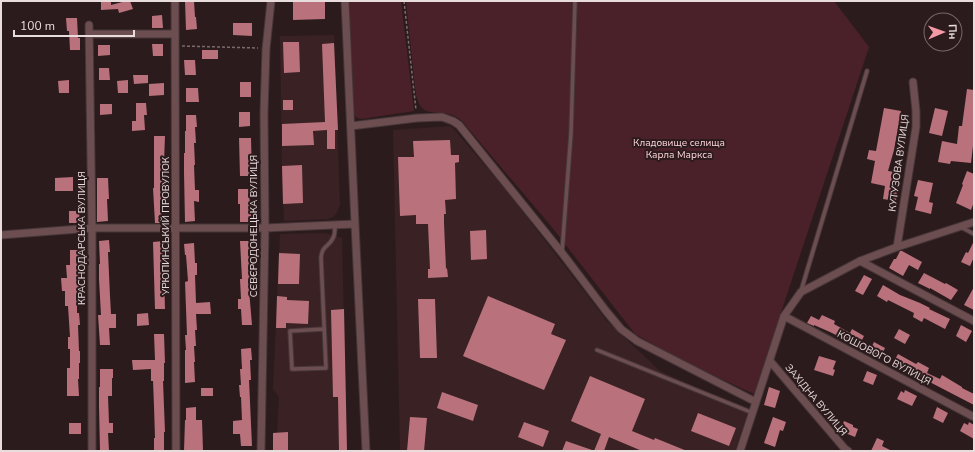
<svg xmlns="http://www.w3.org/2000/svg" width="975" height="452" font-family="'Nunito Sans',sans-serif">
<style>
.built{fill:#392124}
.green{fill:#4a2128}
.building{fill:#b9727c}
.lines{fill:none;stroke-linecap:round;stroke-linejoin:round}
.lane-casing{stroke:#463638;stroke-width:5.5}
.street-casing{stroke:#463638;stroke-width:9}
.path{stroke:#7a6b6d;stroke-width:1.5;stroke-dasharray:3 2;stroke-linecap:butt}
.lane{stroke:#6c4e51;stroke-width:3.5}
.street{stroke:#6c4e51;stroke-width:7}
.labels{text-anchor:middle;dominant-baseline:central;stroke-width:4;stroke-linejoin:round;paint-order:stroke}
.park-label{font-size:10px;fill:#fed4d8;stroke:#2c1b1d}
.street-label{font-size:10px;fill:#e9dcdd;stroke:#2c1b1d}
</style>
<rect width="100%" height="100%" fill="#2c1b1d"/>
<path class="built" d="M334 35 340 205 336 214 333 217 328 219 284 221 282 166 280 36Z
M451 126 503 186 607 321 660 371 748 411 735 451H400L393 130Z
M325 233 342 238 347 451H273V433L277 432 279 397 273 389 280 234Z"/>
<path class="green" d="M349 1H401L414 111 361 119C357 118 355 117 354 113Z
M406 1H834L869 47 754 394 689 364 635 334 551 226 462 121C458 118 454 115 449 114 441 112 428 114 422 108 417 103 416 94 415 87Z"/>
<path class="building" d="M101 1H111V5L126 1H130L133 9 119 13 118 9 101 10Z
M185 1H194L195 17H196L197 29 186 30Z
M293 1H325V19L293 20Z
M162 15 163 28H152V16Z
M66 18H77L78 38H80V50H70L69 31H67Z
M233 23H252V36L233 35Z
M283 42H299L300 72 284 73Z
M334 43 338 130H335V149H327V130L313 131 314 145 282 146V124L325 122 322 44Z
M152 44H163V56H153Z
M98 45H110V55L98 56Z
M202 50H218V59H202Z
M184 60H195L196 75H185Z
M99 68H109L110 80H99Z
M133 75H148V83L134 84Z
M69 80V93H59L58 81Z
M128 80V93H118L117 81Z
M240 82H251V97H240Z
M164 83V95L149 96V84Z
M186 88H198L199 102H186Z
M967 89 974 90V118L973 127H974V137L971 163 951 161 950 164 938 162 942 141 957 144 959 126H962Z
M283 100H293V110H283Z
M136 103H146L147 115H144L145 130 132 131V121H136Z
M100 104H112V114L100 115Z
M884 108 901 111 894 150 888 171 896 172 893 189 897 190 896 201 883 199 885 186 871 183 875 161 867 159 869 150 876 151Z
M935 108 948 111 942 136 929 133Z
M239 112H250V126L239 127Z
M186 115H196L197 127H195L196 143H194L195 165H194L195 190H199V202L194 201 195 221 185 222 184 173V153H185V131H186Z
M154 136H165L164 162 165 184H163L165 223H155L153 188H154Z
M239 138H251L252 176H240Z
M450 140 451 155H459V162L455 163 456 199 445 200 446 214H444V223L446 269 447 268 448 277 428 278V269H430L428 224H416V215L400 216 398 157H414L413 141Z
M302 165 303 203 283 204 282 166Z
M967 171 974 174V202L971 210 956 203 963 185 962 184Z
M73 177V191H55V178Z
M97 178H108L109 199H107L108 221 97 222Z
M918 180 933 183 929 202 933 203 931 214 915 210 918 197 914 196Z
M238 189H249L250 207H251V222H240V204H238Z
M69 211H79L80 223H69Z
M486 230 487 259 471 260 470 231Z
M109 240 110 252H108L110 296 111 314H116V328H109L110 345H100L98 315H101L99 279V264H100L99 241Z
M163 241 165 309H155L153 242Z
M240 241H250L251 273H250L251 290H249L252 325H242L241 309H238V299H241L240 279H242Z
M974 241V257L970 266 961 262 966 252 968 253Z
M194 243 195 263H197V275H195L196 303 210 302 211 314H196L197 330H195L196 346H194L195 362H194L195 382 185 383V350H186L185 335H187L185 282 188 281 186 255H185L184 244Z
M70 250H81V262H78L80 291H77V313H79L80 325H78L79 351H80V363H79V379H78L79 396H67V368H70V349H68V337H70L68 306H65V291H62L61 278H67L66 265H70Z
M900 251H902L922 262 918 270 909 265 903 276 889 268 894 259H896Z
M279 253 300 254 299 284H278Z
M924 273 945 284 946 283 958 290 951 300 930 288V289L918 283Z
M864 275 872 279 863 295 855 291Z
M883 285 900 295 920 303 930 308 929 309 950 319 945 329 924 318 922 322 913 317 914 313 888 300 887 302 877 296Z
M974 287V310L964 305Z
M277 296 287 297V300L309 301 308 324 286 323V328H276Z
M488 296 555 324 551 334 566 340 544 390 463 356Z
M418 299H435L437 358H420Z
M344 309 347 451H339L338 397H333L331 310Z
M148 313 149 325 137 326V314Z
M822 315 835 321 834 324 850 333 852 329 864 336 859 346 840 336V337L830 332 814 325V326L807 323 811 316 819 320Z
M961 325 972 331 966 342 956 336Z
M899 329 910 335 905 344 894 338Z
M154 334H164L165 363H164V381H163L165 432H164V450H154V438H155L154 406 153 381H151V369L133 370 132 360H155Z
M874 342 885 348 880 358 869 352Z
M251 348 252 360H250L251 380H249L252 446H241L240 434H233V421L242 420 241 397H240L239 385H241L240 369H242L241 349Z
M898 354 916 364 918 362 929 368 927 373 940 379 942 375 962 387V388L974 394V405L893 363Z
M819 356 836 361 833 369 835 370 833 376 814 370Z
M100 369H113V378H112V396H108L109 423H113V433H108L109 451H100L99 406V387H100Z
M867 371 877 375 873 385 863 381Z
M590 376 645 399 632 431 654 440 655 438 687 451H642L609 437 604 451H594L601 434 571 421Z
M769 387 780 391 775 408 764 405Z
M201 388H213V396H201Z
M905 390 917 396 912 406 897 399 901 391 904 393Z
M442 392 478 405 473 421 437 408Z
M196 407V420H202L203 451H184L185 420H186V408Z
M937 407 948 413 943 423 933 418Z
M698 413 736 428 729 446 691 431Z
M410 417 427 418 424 451H407Z
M773 417 786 422 783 431 780 430 775 447 764 443Z
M844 421 853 425V427L858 429 855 437 845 433 846 429 842 427Z
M524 422 549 431 543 447 518 437Z
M969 422 974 425V439L960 431 964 423 968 425Z
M69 423H81V434H69Z
M288 432V451H273V433Z
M877 438 884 441 882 446 892 451H871Z
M566 441 592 450V451H562Z"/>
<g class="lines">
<defs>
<path id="lane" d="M961 227 974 234
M562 252 571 133 575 1
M801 291 867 71
M324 329 290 331 292 369 326 368 321 258C322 245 329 247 333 238 335 235 335 229 335 225
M597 350 753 413"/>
<path id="street" d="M175 1 176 451
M345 1 355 224 366 451
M89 25 92 228V451
M90 34H174
M351 126 417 118 442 117 453 121 459 125 562 253 606 311 621 329 637 341 756 402
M1 235 92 228H265L355 224
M897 247 916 127V111L913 82
M860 261 974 321
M784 316 974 417
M770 361 845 449 848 451
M261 451 265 228 264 113 266 49 271 1
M740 451 784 316 801 292 860 261 897 247 974 222"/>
</defs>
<use href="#lane" class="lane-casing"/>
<use href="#street" class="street-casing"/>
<path class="path" d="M404 1 416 110
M182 46 258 48"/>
<use href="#lane" class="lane"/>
<use href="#street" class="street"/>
</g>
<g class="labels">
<g class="park-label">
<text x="679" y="143">Кладовище селища<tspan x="679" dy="12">Карла Маркса</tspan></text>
</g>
<g class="street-label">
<text transform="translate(899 163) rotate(-82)">КУТУЗОВА ВУЛИЦЯ</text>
<text transform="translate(166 226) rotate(-90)">УРЮПИНСЬКИЙ ПРОВУЛОК</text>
<text transform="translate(254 226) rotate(-90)">СЄВЄРОДОНЕЦЬКА ВУЛИЦЯ</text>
<text transform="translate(82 238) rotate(-90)">КРАСНОДАРСЬКА ВУЛИЦЯ</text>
<text transform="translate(884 358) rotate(28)">КОШОВОГО ВУЛИЦЯ</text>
<text transform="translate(816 400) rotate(50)">ЗАХІДНА ВУЛИЦЯ</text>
</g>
</g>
<rect width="975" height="452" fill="none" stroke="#e9dcdd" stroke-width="4"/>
<g transform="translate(943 32) rotate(88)"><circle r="19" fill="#2c1b1d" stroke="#78686a"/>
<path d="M0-3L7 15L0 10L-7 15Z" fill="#f49aa6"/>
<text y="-6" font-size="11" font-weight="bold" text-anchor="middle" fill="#e9dcdd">Пн</text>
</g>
<path d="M14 30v6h120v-6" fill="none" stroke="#e9dcdd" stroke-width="2"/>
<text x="20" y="30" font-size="12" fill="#e9dcdd" stroke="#2c1b1d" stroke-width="3" paint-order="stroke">100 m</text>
</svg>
